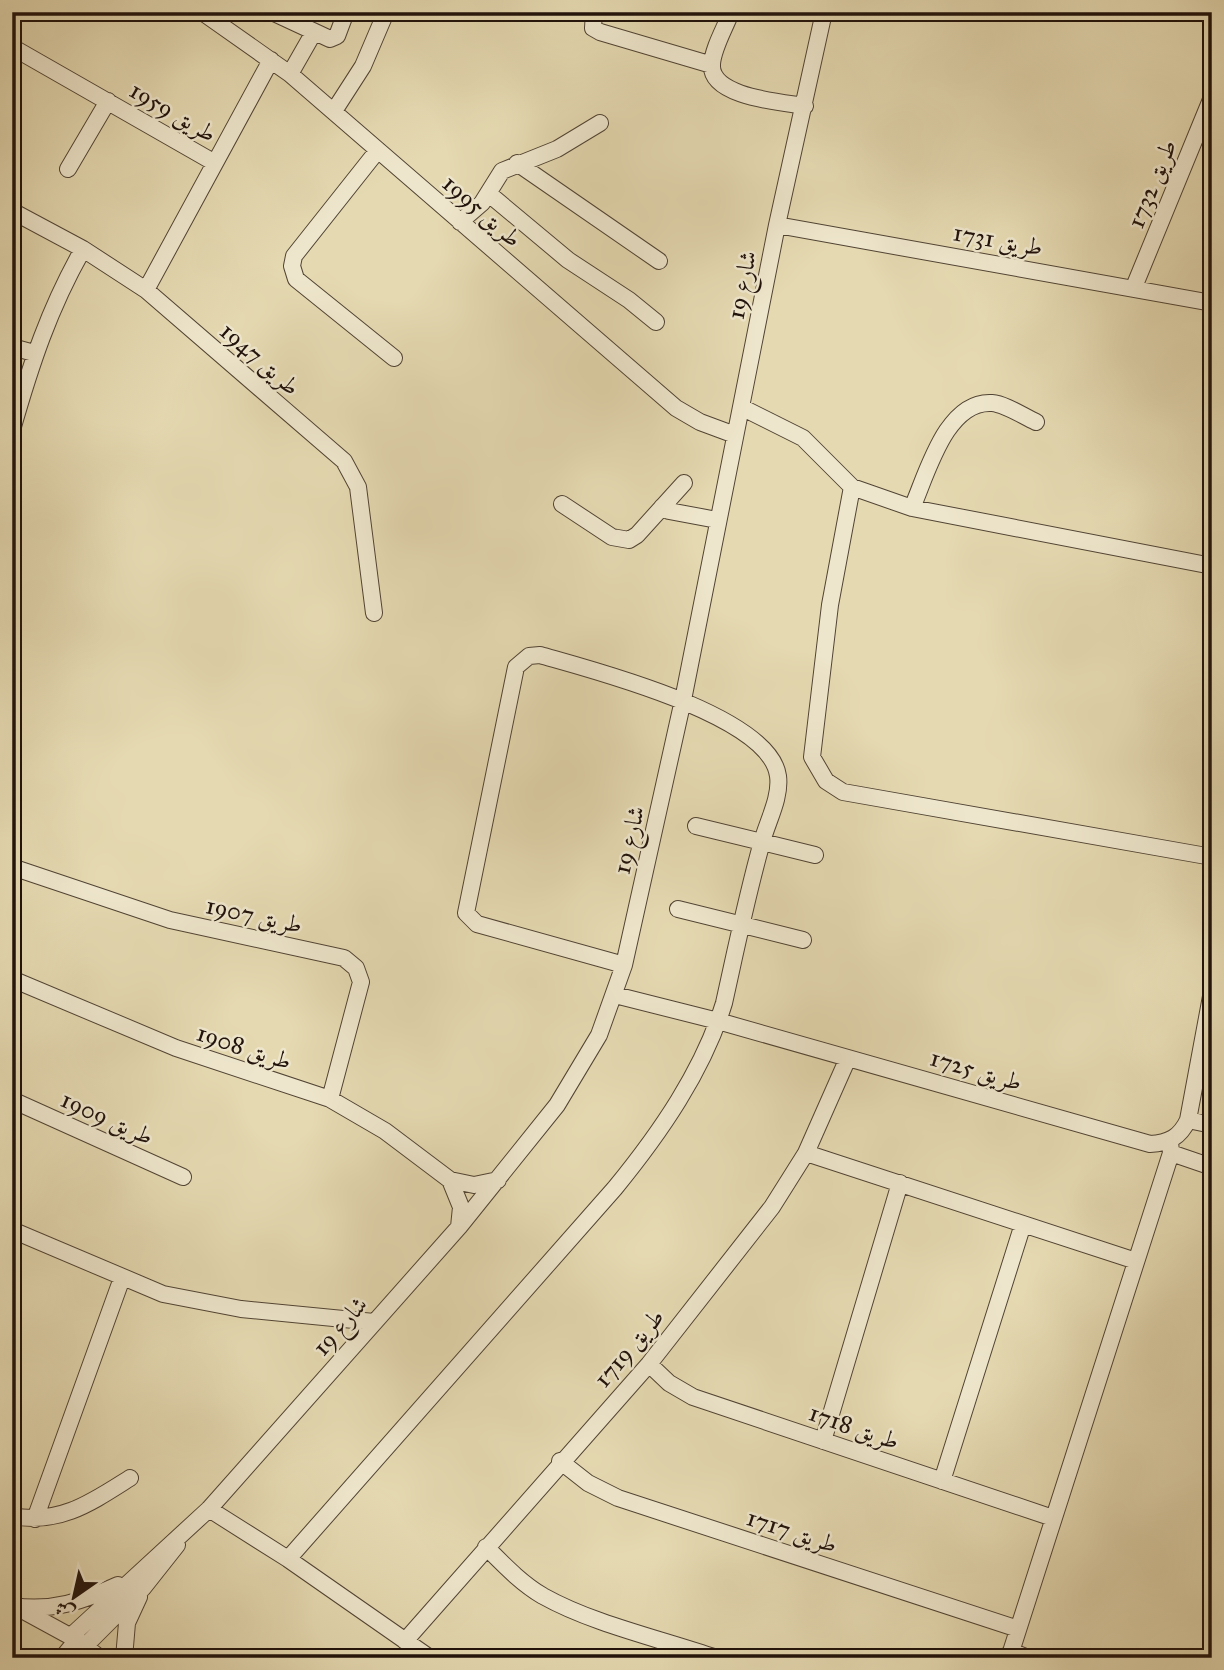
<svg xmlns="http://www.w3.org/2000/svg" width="1224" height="1670" font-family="'IM FELL Great Primer',Amiri,serif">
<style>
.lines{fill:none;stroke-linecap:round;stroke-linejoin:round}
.minor-casing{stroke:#514434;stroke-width:18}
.minor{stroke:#eee6cc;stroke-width:16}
.labels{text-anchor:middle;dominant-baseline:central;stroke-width:5;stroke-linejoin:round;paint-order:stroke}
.street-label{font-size:24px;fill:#20120b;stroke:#eee6cc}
</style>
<rect width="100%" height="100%" fill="#e5d9b1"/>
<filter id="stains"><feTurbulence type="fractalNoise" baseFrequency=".00286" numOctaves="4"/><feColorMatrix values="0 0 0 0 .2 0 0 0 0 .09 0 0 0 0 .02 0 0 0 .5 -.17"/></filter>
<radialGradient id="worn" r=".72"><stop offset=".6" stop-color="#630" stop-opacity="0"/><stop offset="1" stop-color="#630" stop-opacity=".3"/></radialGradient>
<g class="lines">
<defs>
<path id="minor" d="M202 12 290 74 676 408 700 422 735 435
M272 12 330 39 337 36 346 12
M594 12 593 28 600 32 712 65
M731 12C725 28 713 48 712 64 709 97 781 102 805 106
M12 47 215 163
M290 74 314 32
M334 111 363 66 386 12
M378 150 294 256 292 266 296 279 394 358
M517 163 659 261
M68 169 108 101
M489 194 568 260 629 300 656 322
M12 211 83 249 146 290 344 461 358 487 374 613
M460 222 482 203 502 171 557 149 600 123
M777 225 1212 303
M1134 287 1212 97
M146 290 271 60
M12 347 34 353
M741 407 803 438 852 487 830 605 812 757 826 781 843 792 1212 857
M12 430C31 364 49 309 83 249
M852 487 912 508 1212 566
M562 504 612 537 629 540 637 535 684 483
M662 507 669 511 717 520
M912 508C927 474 946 400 992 403 1005 404 1023 416 1036 422
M696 826 815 855
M12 867 170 920 344 958 356 968 361 982 330 1099
M678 909 803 940
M12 979 176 1048 330 1099 385 1131 450 1180 461 1207 459 1227
M615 995 718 1021 1150 1144C1169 1143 1180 1137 1188 1120L1212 991
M12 1100 183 1177
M1188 1120 1212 1125
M806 1153 1136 1261
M1171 1153 1212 1167
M450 1180 474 1185 498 1180
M12 1230 163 1294 241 1309 374 1322
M649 1364 669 1383 693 1397 1053 1518
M823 1441 900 1183
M560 1461 588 1483 618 1498 1018 1629
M942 1481 1023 1224
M209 1509 288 1559 430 1658
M12 1516C60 1525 92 1502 130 1478
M35 1519 122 1278
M486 1547C504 1565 521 1583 543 1596 593 1624 661 1639 716 1658
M288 1559 615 1188C660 1133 703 1071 724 1003 736 949 747 895 762 842 767 822 781 798 778 776 770 715 592 670 540 655L529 656 516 667 466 913 477 924 624 965
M13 1606C52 1612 83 1601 118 1585
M22 1610 77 1640 100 1658
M71 1636 209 1509 459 1227 557 1105 599 1035 624 965 683 700 777 225 824 12
M405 1641 649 1364 772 1207 806 1153 848 1058
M85 1646 143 1588 177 1545
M1011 1651 1028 1658
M62 1658 77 1640
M124 1658 127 1623 139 1597
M1009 1658 1171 1153 1170 1141"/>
</defs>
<use href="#minor" class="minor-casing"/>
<use href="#minor" class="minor"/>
</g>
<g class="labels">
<g class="street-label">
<text transform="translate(173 112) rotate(30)">طريق 1959</text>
<text transform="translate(1152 184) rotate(-68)">طريق 1732</text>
<text transform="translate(482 211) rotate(41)">طريق 1995</text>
<text transform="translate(998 240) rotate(10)">طريق 1731</text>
<text transform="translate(742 285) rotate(-79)">شارع 19</text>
<text transform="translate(260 359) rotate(41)">طريق 1947</text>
<text transform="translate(629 840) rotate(-77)">شارع 19</text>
<text transform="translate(254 915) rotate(12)">طريق 1907</text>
<text transform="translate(244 1047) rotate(18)">طريق 1908</text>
<text transform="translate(976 1070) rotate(16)">طريق 1725</text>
<text transform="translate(107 1118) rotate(24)">طريق 1909</text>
<text transform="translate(340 1326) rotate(-49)">شارع 19</text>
<text transform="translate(629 1348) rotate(-50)">طريق 1719</text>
<text transform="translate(854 1427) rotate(19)">طريق 1718</text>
<text transform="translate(792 1531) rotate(18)">طريق 1717</text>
</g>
</g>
<rect width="1224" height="1670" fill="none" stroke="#e5d9b1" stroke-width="42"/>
<rect x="14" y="14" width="1196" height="1642" fill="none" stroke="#20120b" stroke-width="3.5"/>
<rect x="21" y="21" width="1182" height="1628" fill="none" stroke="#20120b" stroke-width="2"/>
<g transform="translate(74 1597) rotate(214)" stroke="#eee6cc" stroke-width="5" paint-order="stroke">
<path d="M0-5L12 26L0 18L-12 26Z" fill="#20120b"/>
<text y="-10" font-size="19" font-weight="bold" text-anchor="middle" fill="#20120b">ش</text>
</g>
<rect width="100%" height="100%" filter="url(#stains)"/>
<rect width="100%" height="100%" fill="url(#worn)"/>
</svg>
